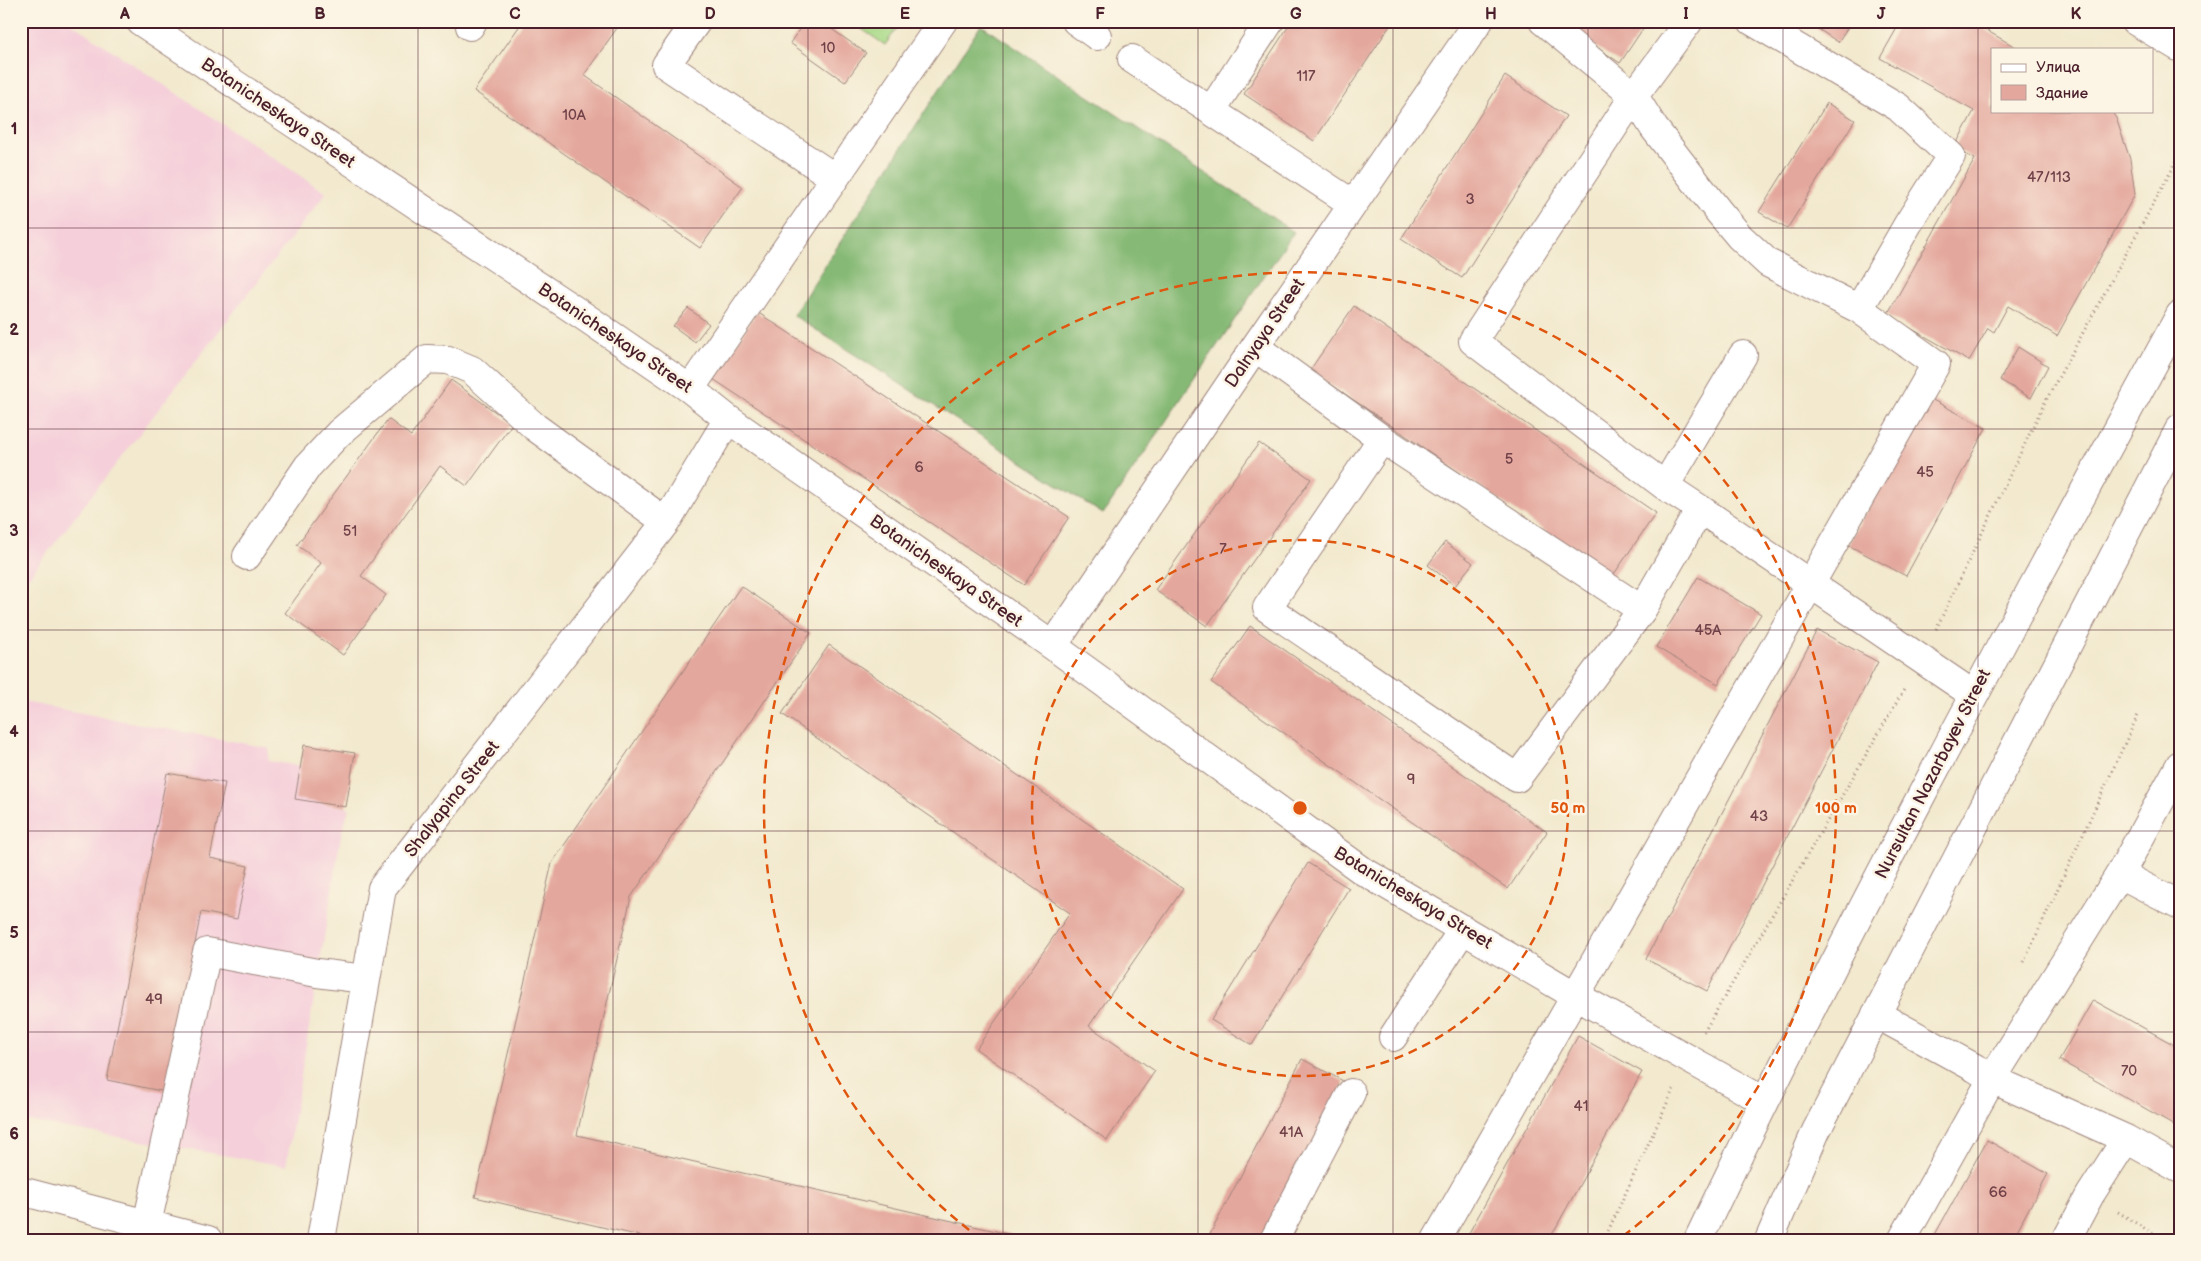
<svg xmlns="http://www.w3.org/2000/svg" width="2201" height="1261" font-family="'Balsamiq Sans',sans-serif">
<style>
.built{fill:#f5cfda}
.green{fill:#a7d987;stroke:#787c59}
.forest{fill:#85b974;stroke:#686c50}
.building{fill:#e4a79d}
.lines{fill:none;stroke-linecap:round;stroke-linejoin:round}
.minor-casing{stroke:#9e847c;stroke-width:30}
.major-casing{stroke:#9e847c;stroke-width:30}
.path{stroke:#9e847c;stroke-width:3;stroke-dasharray:1 4;stroke-linecap:butt}
.minor{stroke:#fff;stroke-width:28}
.major{stroke:#fff;stroke-width:28}
.grid{fill:none;stroke:#4a1f2b;stroke-width:1;stroke-opacity:0.55}
.ring{fill:none;stroke:#e0560e;stroke-width:2.5;stroke-dasharray:9 6}
.labels{text-anchor:middle;dominant-baseline:central;stroke-width:5;stroke-linejoin:round;paint-order:stroke}
.number-label{font-size:15px;fill:#704148}
.street-label{font-size:18px;fill:#4a1f2b;stroke:#fcf5e5}
.centre{fill:#e0560e;stroke:#fcf5e5;stroke-width:2.5}
.ring-label{font-size:15px;text-anchor:middle;font-weight:bold;fill:#e0560e;stroke:#fcf5e5;stroke-width:5;stroke-linejoin:round;paint-order:stroke}
.neatline{fill:none;stroke:#4a1f2b;stroke-width:2}
.grid-label{font-size:16px;text-anchor:middle;font-weight:bold;fill:#4a1f2b}
</style>
<rect width="100%" height="100%" fill="#fcf5e5"/>
<filter id="ink" filterUnits="userSpaceOnUse"><feTurbulence type="fractalNoise" baseFrequency=".02" numOctaves="2"/><feDisplacementMap in="SourceGraphic" scale="10" xChannelSelector="R" yChannelSelector="G"/><feConvolveMatrix kernelMatrix="1 2 1 2 8 2 1 2 1" color-interpolation-filters="sRGB"/></filter>
<filter id="wash" filterUnits="userSpaceOnUse"><feTurbulence type="fractalNoise" baseFrequency=".0096" numOctaves="4" result="noise"/><feDisplacementMap in="SourceGraphic" scale="20" xChannelSelector="R" yChannelSelector="G"/><feGaussianBlur stdDeviation="1.12" result="paint"/><feColorMatrix in="noise" values="0 0 0 0 0 0 0 0 0 0 0 0 0 0 0 0 0 1.4 0 .05"/><feComposite in="paint" operator="in"/></filter>
<g filter="url(#wash)">
<rect width="100%" height="100%" fill="#f2e9ce"/>
<path class="built" d="M21 21H68L326 193 21 587Z
M23 702 269 748 268 761 300 766 295 799 349 808 341 835 286 1166 21 1120V712Z"/>
<path class="green" d="M850 21H902L885 45Z"/>
<path class="forest" d="M981 25 1294 232 1103 514 793 315Z"/>
<g id="blocks">
<path class="building" d="M523 21H622L584 75 743 187 700 248 474 91Z
M805 21H820L866 53 845 82 790 43Z
M1292 21H1393L1314 141 1244 94Z
M1558 21H1648L1620 63Z
M1806 21H1852L1838 42Z
M1901 21H1970L2019 49H1992V111H2111L2116 118 2130 159 2135 194 2057 336 2008 306 1994 332 1988 328 1969 361 1887 315 1975 159 1954 148 1974 111 1880 58Z
M1505 76 1566 116 1462 278 1401 239Z
M1827 103 1855 120 1787 229 1759 212Z
M1354 306 1656 513 1612 577 1310 370Z
M688 308 709 324 695 342 673 326Z
M757 312 1069 517 1024 585 713 379Z
M2018 347 2048 366 2031 398 2000 380Z
M451 380 512 424 467 486 440 466 361 576 386 595 343 655 285 613 321 563 297 545 388 419 411 436Z
M1927 397 1986 428 1906 576 1848 545Z
M1259 443 1311 479 1207 626 1155 590Z
M1445 542 1473 563 1455 586 1428 565Z
M1698 577 1761 614 1718 684 1656 647Z
M741 586 811 633 631 897 577 1135 1035 1240H657L475 1197 552 863Z
M1250 626 1547 832 1508 889 1211 682Z
M1817 630 1878 662 1707 991 1646 959Z
M829 645 1183 889 1089 1026 1155 1071 1107 1140 976 1049 1070 913 782 714Z
M304 745 355 753 346 807 295 799Z
M167 773 225 783 210 858 248 866 237 919 201 912 166 1092 107 1080Z
M1308 863 1349 888 1252 1045 1211 1020Z
M2093 1000 2180 1048V1128L2059 1060Z
M1578 1036 1642 1072 1549 1240H1465Z
M1302 1059 1345 1082 1263 1240H1207Z
M1987 1140 2048 1174 2028 1210 2012 1240H1932Z"/>
</g>
</g>
<g filter="url(#ink)">
<use href="#blocks" fill-opacity="0" stroke="#9e847c" stroke-width="1"/>
<g class="lines">
<defs>
<path id="minor" d="M140 21 585 317 690 389 728 419 1053 646 1363 871 1576 996 1764 1101
M1076 21 1097 36
M1543 21 1634 96 1473 341 1665 486 1700 509
M1689 21 1634 96 1654 128 1719 212 1740 237 1768 263 1859 309
M2135 21 2180 48
M470 26 473 21
M1132 59 1353 204
M1211 111 1270 21
M835 178 943 21
M1255 347 1382 439 1642 610 1700 509 1974 695
M690 389 835 178 666 65 697 21
M1382 439 1267 608 1517 778 1642 610
M1665 486 1743 355
M247 556 308 466 339 433 427 359 448 360 472 370 535 427 666 522
M1053 646 1255 347 1479 21
M2120 874 2180 905
M1876 1014 1975 1068 1992 1079 2126 1139 2090 1195 2066 1240
M1393 1037 1463 929
M2126 1139 2180 1169
M21 1191 208 1240
M147 1224 207 952 317 973 365 979
M321 1240 382 888 666 522 728 419
M1274 1240 1351 1093
M1436 1240 1936 364 1859 309 1908 224 1951 156 1898 107 1752 21
M1902 1240 1992 1079 2120 874 2180 765"/>
<path id="major" d="M1698 1240C1847 926 2014 620 2180 315
M1769 1240 1816 1131 2180 428"/>
</defs>
<use href="#minor" class="minor-casing"/>
<use href="#major" class="major-casing"/>
<path class="path" d="M1936 629 2044 404 2180 155
M2024 962 2138 715
M1704 1032 1905 688
M2118 1212 2163 1240
M1604 1240 1674 1088"/>
<use href="#minor" class="minor"/>
<use href="#major" class="major"/>
</g>
</g>
<path class="grid" d="M223 21V1240M418 21V1240M613 21V1240M808 21V1240M1003 21V1240M1198 21V1240M1393 21V1240M1588 21V1240M1783 21V1240M1978 21V1240M21 228H2180M21 429H2180M21 630H2180M21 831H2180M21 1032H2180"/>
<g class="ring">
<circle cx="1300" cy="808" r="268"/>
<path d="M981 1239A536 536 0 1 1 1619 1239"/>
</g>
<g class="labels">
<g class="number-label">
<text x="828" y="48">10</text>
<text x="1306" y="76">117</text>
<text x="574" y="115">10А</text>
<text x="2049" y="177">47/113</text>
<text x="1470" y="199">3</text>
<text x="1509" y="459">5</text>
<text x="919" y="467">6</text>
<text x="1925" y="472">45</text>
<text x="350" y="531">51</text>
<text x="1223" y="549">7</text>
<text x="1708" y="630">45А</text>
<text x="1411" y="779">9</text>
<text x="1759" y="816">43</text>
<text x="154" y="999">49</text>
<text x="2129" y="1071">70</text>
<text x="1581" y="1106">41</text>
<text x="1291" y="1132">41А</text>
<text x="1998" y="1192">66</text>
</g>
<g class="street-label">
<text transform="translate(278 113) rotate(34)">Botanicheskaya Street</text>
<text transform="translate(1265 333) rotate(-56)">Dalnyaya Street</text>
<text transform="translate(615 338) rotate(34)">Botanicheskaya Street</text>
<text transform="translate(946 571) rotate(35)">Botanicheskaya Street</text>
<text transform="translate(1933 774) rotate(-63)">Nursultan Nazarbayev Street</text>
<text transform="translate(452 799) rotate(-52)">Shalyapina Street</text>
<text transform="translate(1413 898) rotate(31)">Botanicheskaya Street</text>
</g>
</g>
<circle cx="1300" cy="808" r="8" class="centre"/>
<g class="ring-label">
<text x="1568" y="813">50 m</text>
<text x="1836" y="813">100 m</text>
</g>
<rect width="2201" height="1261" fill="none" stroke="#fcf5e5" stroke-width="55"/>
<rect x="1991" y="48" width="162" height="65" fill="#fcf5e5" stroke="#b59f9b"/>
<rect x="2001" y="64" width="25" height="8" fill="#ffffff" stroke="#b59f9b"/>
<text x="2036" y="72" font-size="15" fill="#4a1f2b">Улица</text>
<rect x="2001" y="85" width="25" height="15" fill="#e4a79d" stroke="#b59f9b"/>
<text x="2036" y="98" font-size="15" fill="#4a1f2b">Здание</text>
<rect x="28" y="28" width="2146" height="1206" class="neatline"/>
<g class="grid-label">
<text x="125" y="19">A</text>
<text x="320" y="19">B</text>
<text x="515" y="19">C</text>
<text x="710" y="19">D</text>
<text x="905" y="19">E</text>
<text x="1100" y="19">F</text>
<text x="1296" y="19">G</text>
<text x="1491" y="19">H</text>
<text x="1686" y="19">I</text>
<text x="1881" y="19">J</text>
<text x="2076" y="19">K</text>
<text x="14" y="134">1</text>
<text x="14" y="335">2</text>
<text x="14" y="536">3</text>
<text x="14" y="737">4</text>
<text x="14" y="938">5</text>
<text x="14" y="1139">6</text>
</g>
</svg>
